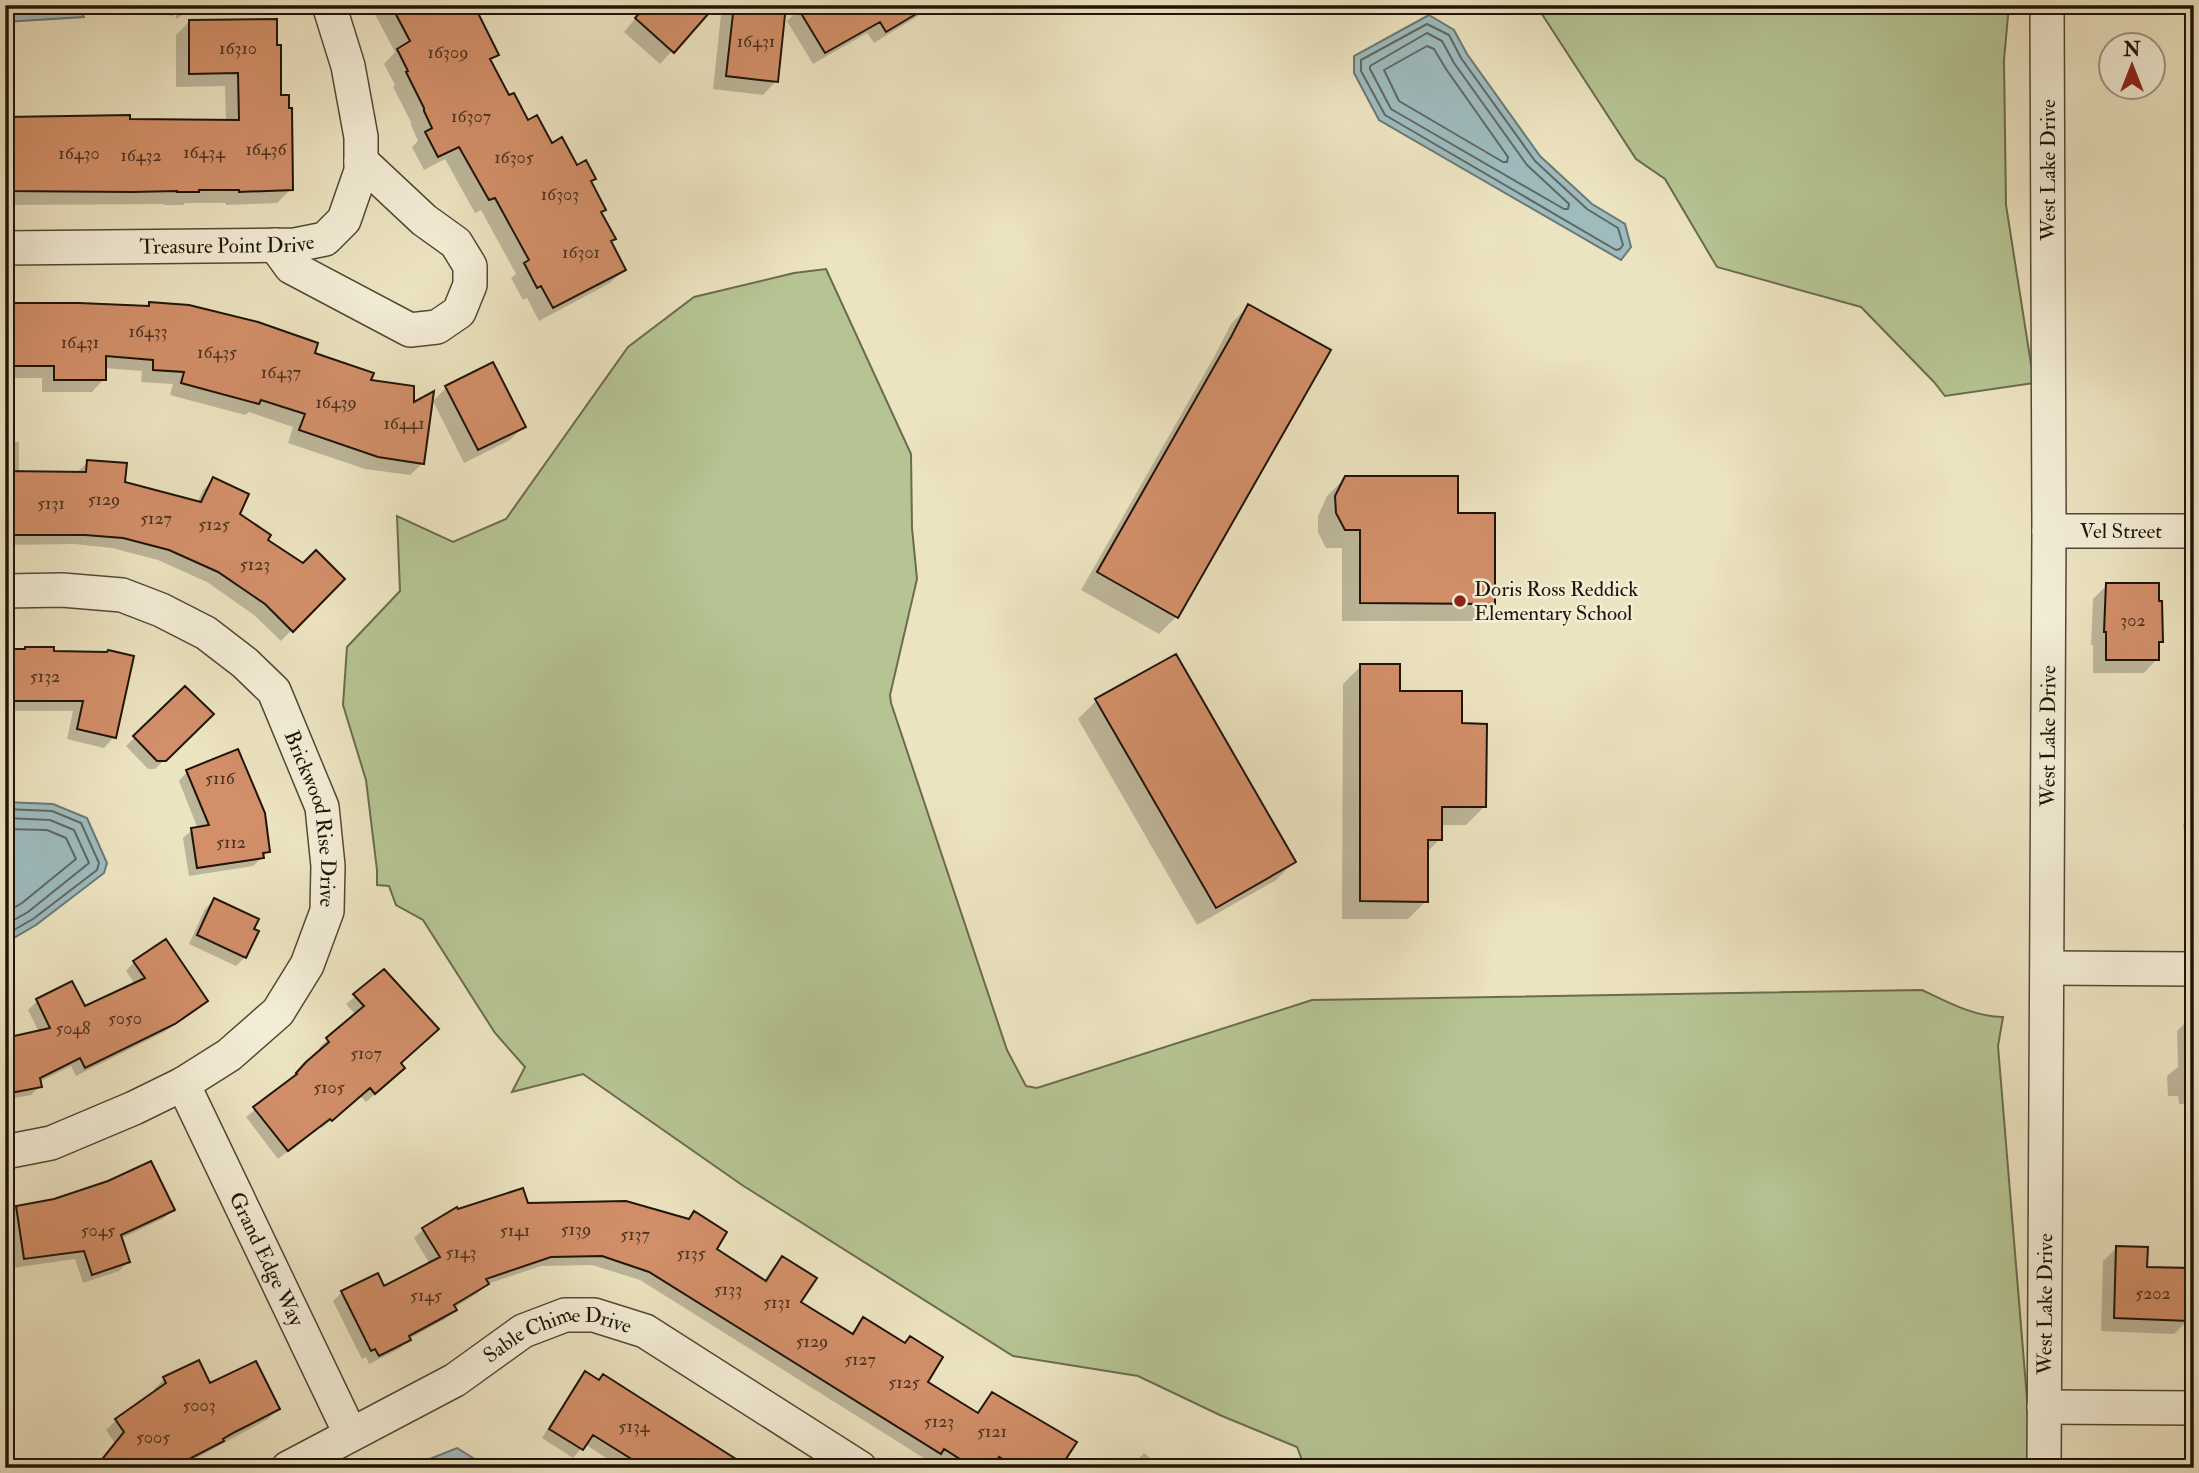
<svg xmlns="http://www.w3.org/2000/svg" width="2199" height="1473" font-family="'IM FELL Double Pica',serif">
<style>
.green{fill:#b6c493;stroke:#6a6c4e;stroke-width:2}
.water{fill:#9ebbbe;stroke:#6b7875;stroke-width:2}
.shadow{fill:#0003}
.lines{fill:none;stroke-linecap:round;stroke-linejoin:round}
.shore{stroke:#5e6863;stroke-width:2}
.building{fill:#d28f69;stroke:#1f1408;stroke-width:2}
.minor-casing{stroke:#524836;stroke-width:36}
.minor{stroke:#f3edd6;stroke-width:33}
.poi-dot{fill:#8f2418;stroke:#f3edd6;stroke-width:2.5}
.labels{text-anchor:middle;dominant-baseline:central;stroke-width:5;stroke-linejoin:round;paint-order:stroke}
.number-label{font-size:18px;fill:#4c3320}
.street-label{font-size:21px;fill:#1f1408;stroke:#f3edd6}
.poi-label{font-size:21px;fill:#1f1408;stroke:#f3edd6;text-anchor:start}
</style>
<rect width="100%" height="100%" fill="#ece3c0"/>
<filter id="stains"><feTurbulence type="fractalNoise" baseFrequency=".00286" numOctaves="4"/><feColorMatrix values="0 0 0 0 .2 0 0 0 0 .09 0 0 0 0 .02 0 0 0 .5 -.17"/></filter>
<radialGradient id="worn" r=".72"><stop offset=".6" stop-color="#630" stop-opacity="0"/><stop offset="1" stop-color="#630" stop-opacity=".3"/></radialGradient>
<path class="green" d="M1536 5H2009L2004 60 2006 205 2034 383 1945 396 1934 382 1861 307 1717 267 1665 179 1636 159Z
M826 269 911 454 912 528 917 579 890 695 891 703 1007 1050 1026 1086 1037 1088 1312 1000 1922 990C1947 1002 1975 1017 2003 1017L1998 1046 2029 1423V1468H1305L1297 1447 1222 1416 1138 1376 1013 1356 742 1185 583 1074 512 1092 525 1067 495 1033 423 920 396 905 389 886 377 885V870L366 780 343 705 347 647 400 591 397 516 453 542 506 519 628 347 694 297 794 273Z"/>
<path class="water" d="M20 5H78L84 17 5 22V13L15 11Z
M1429 15 1454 30 1467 54 1540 156 1592 204 1625 224 1631 247 1621 260 1379 120 1354 73V56Z
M5 802 53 804 87 818 107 863 104 873 36 925 5 943Z
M457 1448 489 1468H407Z"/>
<path class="shadow" d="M163 5H198L176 19V14L170 17Z
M370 5H472L497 54 489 62 508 98 527 123 576 167 594 178 590 183 604 209 600 213 609 242 624 270 610 283 539 321 527 298 523 300 511 278 516 274 481 210 475 213 445 159 424 170 412 147 418 141 411 125V122L393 87 395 85 384 64 395 52Z
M637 5H714L660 64 624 32 641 12Z
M731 5H771L776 81 763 95 713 89 721 15Z
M804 5H943L928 14 926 11 874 43 867 33 813 64 787 21Z
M190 21 279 97 291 189 277 203 226 205V203H185L183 205H164V204L5 205V118L226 122 225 86 176 87V35Z
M149 303 313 354 412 404 423 463 410 475 365 469 288 443 293 427 249 412 245 415 170 395 173 384 141 382 142 371 104 368V379L92 392H42V378H5V305H111L145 307Z
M1248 306 1177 616 1159 634 1081 590 1214 357 1231 324Z
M447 387 523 427 510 440 464 463 433 401Z
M5 442H19V473L77 472 88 462 123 484 197 503 203 490 213 480 238 515 266 540 303 566 342 579 281 641 254 615 207 582 158 560 112 548 74 544 5 545Z
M1346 477 1456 515 1493 603 1475 621H1342V548H1326L1318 532V516L1327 496Z
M2107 585 2161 641 2157 645V659L2144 673H2093V645H2091L2093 599Z
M5 648H52V653L114 737 104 748 67 739 73 711H13V736L5 743Z
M1361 666 1398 692 1460 725 1485 806 1466 825H1440V839L1426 853V901L1408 919H1342L1343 684Z
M185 688 212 714 155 769H148L126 746Z
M1096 701 1294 862 1276 880 1197 925 1078 719Z
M187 772 268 852 253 866 189 876 183 838 192 830 198 829 179 781Z
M2192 816H2194V891L2183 825Z
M214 900 257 932 245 957 236 966 189 944 205 909Z
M134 962 206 1001 197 1010 164 1032 76 1076 71 1066 39 1082 40 1086 31 1095 5 1100V1039L39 1032 28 1010 37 1001 71 983 84 1009 135 984 126 971Z
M384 972 399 1064 394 1077 366 1102 360 1096 322 1128 320 1126 278 1159 246 1117 288 1083 321 1051 319 1048 328 1039 356 1015 346 1004Z
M2186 1022H2194V1104H2179L2178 1096H2168L2167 1076 2178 1067 2177 1031Z
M526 1205 687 1220 694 1214 714 1249 764 1281 773 1267 782 1258 799 1302 850 1335 864 1319 925 1382 976 1414 992 1394 1058 1468H951L935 1458 930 1462 640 1280 592 1265 541 1266 487 1284 478 1293 454 1308 455 1310 445 1319 409 1339 399 1349 369 1364 366 1357 362 1359 333 1301 342 1292 384 1289 430 1264 414 1238 424 1229Z
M5 1209H22L173 1210 164 1218 120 1239 128 1262 119 1271 83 1283 75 1259 5 1269Z
M2117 1248 2188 1320 2174 1334 2101 1331 2103 1261Z
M198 1363 210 1385 278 1409 268 1419 178 1468H95L115 1443 106 1430 116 1420 156 1393 154 1389 164 1379Z
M585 1374 749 1468H621L585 1444 573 1458 542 1438 577 1382Z
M1144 1453 1162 1468H1130Z"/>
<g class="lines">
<path class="shore" d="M1427 24 1449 35 1461 58 1535 161 1587 209 1618 228 1623 245 1620 249 1616 250 1385 115 1361 71V60Z
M1427 33 1442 41 1454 63 1527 165 1569 204 1568 209H1564L1391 109 1370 69V66Z
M1427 46 1434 49 1446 69 1508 157 1507 162H1503L1399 101 1384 70Z
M5 809 52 811 81 823 99 863 97 870 33 919 5 935
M5 818 50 820 74 830 89 863 28 912 5 925
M5 829 47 830 66 838 76 859 22 903 5 913"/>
</g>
<path class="building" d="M391 5H474L499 55 490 59 509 95 514 93 528 120 537 115 552 143 562 137 577 165 586 160 596 179 591 181 606 210 601 212 616 239 611 241 626 270 553 308 541 286 537 288 524 263 529 260 495 198 489 200 459 147 438 157 425 132 432 128 424 111V108L406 72 408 71 397 49 410 41Z
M647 5H716L674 53 635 18Z
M734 5H786L778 82 726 76Z
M796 5H931L886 32 880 22 825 53Z
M277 19V45H281V95H289V108H292L293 190 239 192V190H199V192H177V191L132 192 5 191V117L130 115V119L239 120 238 73 189 74V20Z
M149 302 189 305 258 322 318 343 315 353 374 373 371 380 414 386V402L434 391 424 464 378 457 299 430 305 414 261 400 259 404 181 383 184 372 153 370V360L106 356V380H54V366H7V357H5V306H14V303H79L149 306Z
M1248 304 1331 350 1178 618 1097 572 1231 337Z
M493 362 526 427 478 450 445 386Z
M87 460 127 463 125 482 201 502 213 477 249 494 240 514 271 535 268 540 303 563 316 550 345 579 293 632 265 604 218 572 169 550 123 538 85 535H5V471L86 472Z
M1345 476H1458V513H1495V604L1360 603V530H1345L1336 513 1335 496Z
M2106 583H2159V601H2162L2163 642H2159V660H2106V632H2104Z
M25 647H54V651L107 652 108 650 134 656 116 738 77 729 83 701H5V649H25Z
M1176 654 1296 862 1216 908 1095 699Z
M1360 664H1400V691H1462V723L1487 724 1486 807H1442V840H1428V902L1360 901Z
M185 686 214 714 166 761H157L133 736Z
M238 749 265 813 270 852 263 853 264 858 197 868 191 828 209 825 186 770Z
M214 898 259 919 254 929 259 931 246 958 197 935Z
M166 939 208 1001 175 1024 85 1068 80 1058 40 1078 42 1087 5 1094V1038L50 1028 36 999 72 981 85 1006 145 978 133 961Z
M384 969 439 1029 401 1063 405 1068 375 1094 370 1088 332 1121 330 1119 288 1151 253 1107 297 1074 296 1073 306 1062 329 1042 326 1038 364 1006 353 994Z
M151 1161 175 1210 121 1235 130 1262 92 1275 84 1251 24 1259 16 1206 54 1199 108 1181Z
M523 1188 528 1203 626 1201 689 1219 694 1211 727 1232 717 1249 766 1281 782 1256 817 1278 801 1302 853 1334 863 1317 905 1343 910 1336 943 1357 928 1382 978 1413 992 1392 1077 1442 1060 1468H1016L999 1457 992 1468H974L944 1449 941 1454 649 1272 602 1256 551 1257 486 1279 489 1284 454 1305 457 1310 409 1336 411 1340 379 1356 375 1349 371 1351 341 1291 378 1273 384 1286 440 1257 422 1228 457 1207 458 1209Z
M2116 1246 2148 1247 2147 1267 2191 1268 2189 1321 2114 1318Z
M199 1360 210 1383 256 1361 280 1409 235 1432 223 1439 224 1441 187 1460 175 1468H95L124 1432 115 1419 166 1383 163 1377Z
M585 1371 599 1380 603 1374 750 1468H646L593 1435 583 1450 549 1429Z"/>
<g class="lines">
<defs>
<g id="minor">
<path d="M275 245 291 267 410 330 437 327 459 312 470 285V266L456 243 424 220 361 161"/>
<path id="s1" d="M5 248 295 245 325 239 344 220 361 171V137L348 66 329 5"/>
<path id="s2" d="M2049 531H2194"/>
<path id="s3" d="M5 591 62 590 122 595 161 610 206 633 245 663 274 691 322 807 328 866 327 911 307 965 278 1012 229 1055 183 1084 134 1108 51 1143 5 1152"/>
<path d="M2048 968 2194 969"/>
<path id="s4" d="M183 1084 350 1433"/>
<path d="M2044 1407 2194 1408"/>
<path id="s5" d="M288 1468 455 1380 523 1331 565 1315H594L645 1331 860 1468"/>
<path id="s6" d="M2044 1468 2049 531 2047 5"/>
</g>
</defs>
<use href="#minor" class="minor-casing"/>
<use href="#minor" class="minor"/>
</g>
<circle class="poi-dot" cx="1460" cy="601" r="7"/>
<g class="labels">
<g class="number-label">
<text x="756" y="41">16431</text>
<text x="238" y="48">16310</text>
<text x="448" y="52">16309</text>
<text x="471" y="116">16307</text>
<text x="266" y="149">16436</text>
<text x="204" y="152">16434</text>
<text x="79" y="153">16430</text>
<text x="141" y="155">16432</text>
<text x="514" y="157">16305</text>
<text x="560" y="194">16303</text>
<text x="581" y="252">16301</text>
<text x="148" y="331">16433</text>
<text x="80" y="342">16431</text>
<text x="217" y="352">16435</text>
<text x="281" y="372">16437</text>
<text x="336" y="402">16439</text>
<text x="404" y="423">16441</text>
<text x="104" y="499">5129</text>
<text x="51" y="503">5131</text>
<text x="156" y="518">5127</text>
<text x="214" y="524">5125</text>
<text x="255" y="564">5123</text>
<text x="2133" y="620">302</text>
<text x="45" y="676">5132</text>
<text x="220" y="778">5116</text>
<text x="231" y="842">5112</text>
<text x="125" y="1018">5050</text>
<text x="73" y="1028">5048</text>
<text x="366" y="1053">5107</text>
<text x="329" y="1087">5105</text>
<text x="576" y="1229">5139</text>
<text x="98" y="1230">5045</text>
<text x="515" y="1230">5141</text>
<text x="635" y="1234">5137</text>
<text x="461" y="1252">5143</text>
<text x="691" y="1253">5135</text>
<text x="728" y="1289">5133</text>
<text x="2153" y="1293">5202</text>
<text x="426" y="1295">5145</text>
<text x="777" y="1302">5131</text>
<text x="812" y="1341">5129</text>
<text x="860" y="1359">5127</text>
<text x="904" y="1382">5125</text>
<text x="199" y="1405">5003</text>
<text x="939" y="1421">5123</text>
<text x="634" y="1426">5134</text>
<text x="992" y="1431">5121</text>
<text x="153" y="1437">5005</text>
</g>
<g class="street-label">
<text transform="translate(2048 170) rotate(-90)">West Lake Drive</text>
<text stroke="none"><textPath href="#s1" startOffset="222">Treasure Point Drive</textPath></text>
<text stroke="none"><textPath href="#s2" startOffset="72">Vel Street</textPath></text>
<text stroke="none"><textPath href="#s6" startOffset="732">West Lake Drive</textPath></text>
<text stroke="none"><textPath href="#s3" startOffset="434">Brickwood Rise Drive</textPath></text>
<text stroke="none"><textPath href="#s4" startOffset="194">Grand Edge Way</textPath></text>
<text stroke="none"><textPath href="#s6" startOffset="164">West Lake Drive</textPath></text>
<text stroke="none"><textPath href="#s5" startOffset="306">Sable Chime Drive</textPath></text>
</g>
<g class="poi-label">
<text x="1474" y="589">Doris Ross Reddick<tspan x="1474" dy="24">Elementary School</tspan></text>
</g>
</g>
<rect width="2199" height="1473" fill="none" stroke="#ece3c0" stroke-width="28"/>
<rect x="7" y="7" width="2185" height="1459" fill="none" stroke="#1f1408" stroke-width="3.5"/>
<rect x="14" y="14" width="2171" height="1445" fill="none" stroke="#1f1408" stroke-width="2"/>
<g transform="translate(2132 66)"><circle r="33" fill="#f3edd6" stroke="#9e9684" stroke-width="2"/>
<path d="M0-5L12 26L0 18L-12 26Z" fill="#8f2418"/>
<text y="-10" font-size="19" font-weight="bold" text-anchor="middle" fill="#1f1408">N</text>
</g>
<rect width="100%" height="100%" filter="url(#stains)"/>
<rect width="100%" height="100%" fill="url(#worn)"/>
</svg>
